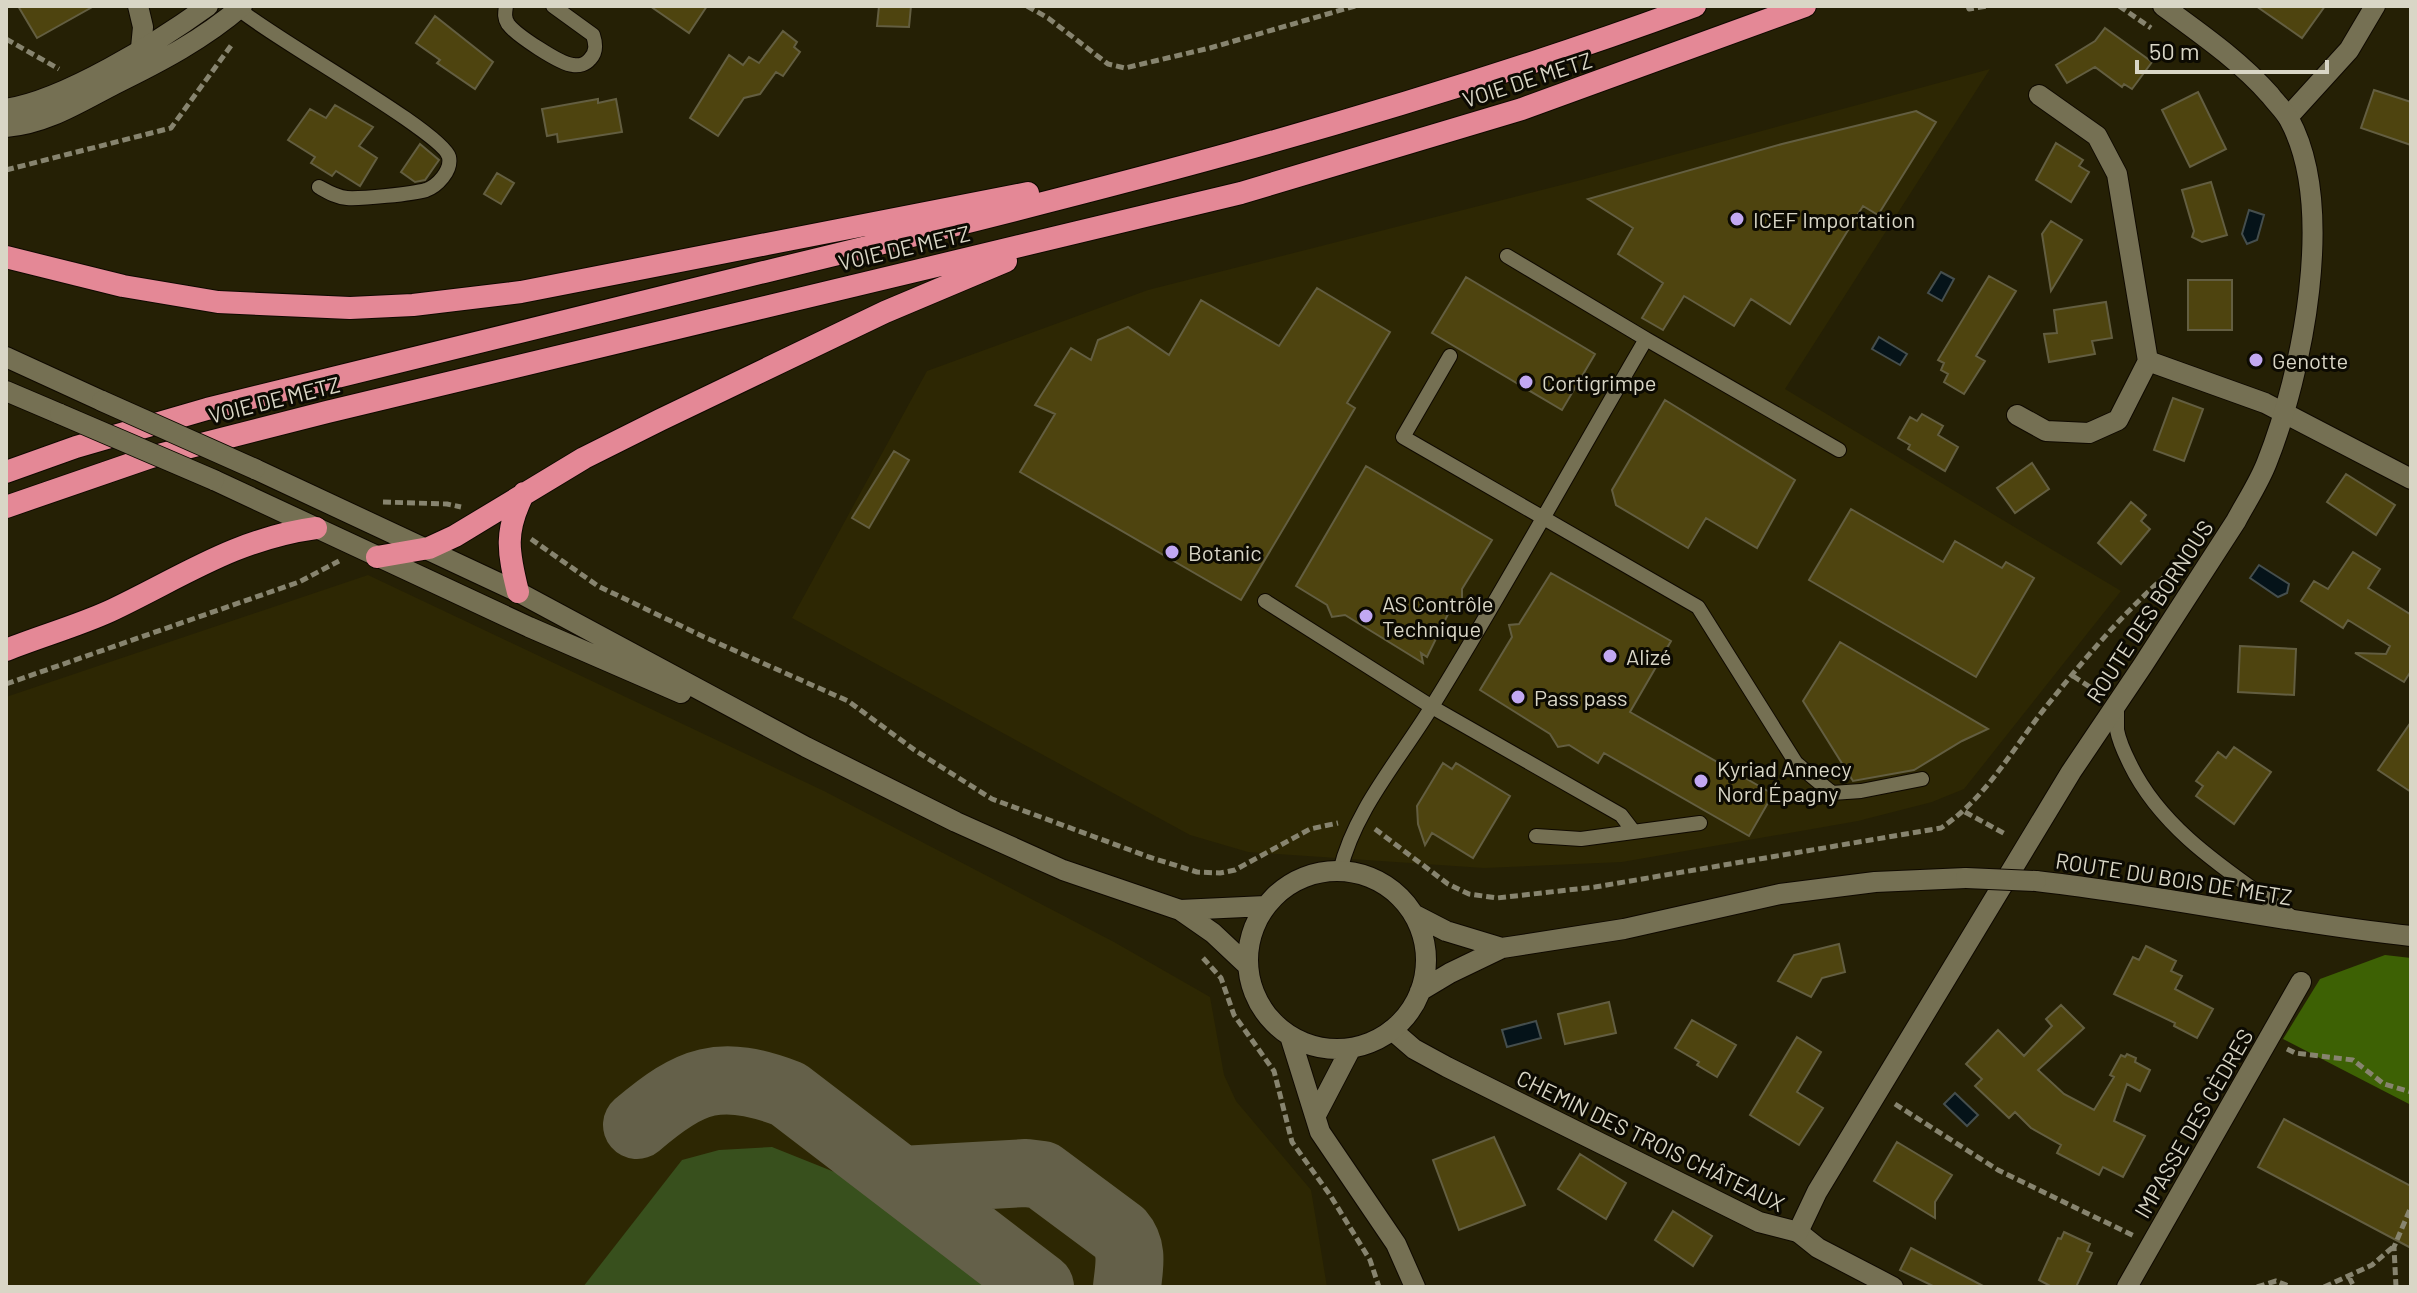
<svg xmlns="http://www.w3.org/2000/svg" width="2417" height="1293" font-family="Barlow,sans-serif">
<style>
.built{fill:#2d2703}
.green{fill:#38501d}
.forest{fill:#3d6104}
.water{fill:#051319;stroke:#454e4d;stroke-width:2}
.lines{fill:none;stroke-linecap:round;stroke-linejoin:round}
.taxiway{stroke:#646049;stroke-width:68}
.building{fill:#4e440f;stroke:#635e41;stroke-width:2}
.service-casing{stroke:#0f0900;stroke-width:16}
.minor-casing{stroke:#0f0900;stroke-width:22}
.tertiary-casing{stroke:#0f0900;stroke-width:22}
.secondary-casing{stroke:#0f0900;stroke-width:22}
.trunk-casing{stroke:#0f0900;stroke-width:24}
.path{stroke:#87846f;stroke-width:5;stroke-dasharray:8 4;stroke-linecap:butt}
.service{stroke:#757053;stroke-width:14}
.minor{stroke:#757053;stroke-width:20}
.tertiary{stroke:#757053;stroke-width:20}
.secondary{stroke:#757053;stroke-width:20}
.trunk{stroke:#e48896;stroke-width:22}
.secondary-bridge-casing{stroke:#0f0900;stroke-width:22;stroke-linecap:butt}
.secondary-bridge{stroke:#757053;stroke-width:20}
.poi-dot{fill:#c2a8f2;stroke:#0c0a02;stroke-width:3}
.labels{text-anchor:middle;dominant-baseline:central;stroke-width:6;stroke-linejoin:round;paint-order:stroke}
.street-label{font-size:22px;fill:#d9d6c6;stroke:#0c0a02}
.poi-label{font-size:22px;fill:#d9d6c6;stroke:#0c0a02;text-anchor:start}
</style>
<rect width="100%" height="100%" fill="#252005"/>
<path class="built" d="M1990 69 1785 389 2121 591 1964 789 1932 802 1858 821 1622 862 1484 868 1248 852 1190 835 792 618 927 371 1148 290 1581 180Z
M368 575 824 791 1114 942 1210 997 1224 1075 1236 1101 1311 1190 1327 1287H6V697Z"/>
<path class="green" d="M772 1147 837 1173 994 1287H583L682 1160 719 1150Z"/>
<path class="forest" d="M2385 955 2411 958V1105L2283 1039 2320 979Z"/>
<path class="water" d="M2249 210 2264 215 2257 240 2247 244 2242 234Z
M1941 272 1954 279 1942 301 1928 293Z
M1879 337 1907 354 1900 365 1872 349Z
M2259 565 2289 584 2287 593 2278 597 2250 578Z
M1536 1021 1541 1038 1507 1047 1502 1030Z
M1955 1093 1978 1115 1967 1126 1944 1104Z"/>
<g class="lines">
<path class="taxiway" d="M637 1125C691 1079 720 1068 788 1094L1040 1287
M902 1180 1026 1173 1042 1175 1120 1233C1134 1249 1129 1267 1127 1287"/>
</g>
<path class="building" d="M18 6H94L37 38Z
M650 6H707L689 33Z
M879 6H911L909 27 877 26Z
M2256 6H2325L2302 38Z
M435 16 493 62 475 89 437 63 440 60 416 43Z
M2105 28 2152 62 2132 89 2124 84 2122 87 2095 67 2067 83 2056 65 2095 41Z
M783 31 797 42 794 47 800 52 783 76 776 72 760 94 744 98 718 136 690 118 729 55 743 65 749 57 759 63Z
M2374 90 2411 102V145L2361 128Z
M2198 92 2226 149 2190 167 2162 110Z
M598 99V103L616 99 622 132 558 142 557 134 547 136 542 109Z
M335 105 373 127 359 146 377 158 360 186 336 171 332 176 311 163 315 157 288 140 310 109 326 118Z
M1916 111 1936 122 1878 215 1863 206 1790 324 1751 299 1734 326 1684 296 1663 330 1642 318 1663 283 1618 254 1633 228 1588 199 1782 144Z
M2056 143 2083 160 2079 166 2089 172 2071 202 2036 180Z
M420 144 439 160 425 180 415 182 401 172Z
M497 173 514 183 501 204 484 194Z
M2211 182 2227 235 2202 242 2192 237 2194 231 2182 190Z
M2051 221 2082 240 2051 291 2042 234Z
M1989 276 2016 291 1976 356 1985 361 1964 394 1944 382 1948 374 1941 370 1944 363 1938 360Z
M1466 277 1595 354 1562 410 1432 333Z
M2188 280H2232V330H2188Z
M1317 288 1390 332 1347 403 1355 408 1241 600 1020 472 1055 414 1035 405 1071 348 1091 360 1098 340 1128 327 1169 355 1201 300 1279 346Z
M2106 302 2112 338 2092 341 2095 354 2049 362 2044 334 2057 333 2054 310Z
M2173 398 2203 409 2184 461 2154 450Z
M1665 400 1795 480 1757 548 1706 518 1688 548 1616 505 1612 490Z
M1922 414 1943 426 1938 435 1958 447 1945 471 1908 449 1910 445 1898 438 1910 417 1917 421Z
M894 451 909 460 869 528 852 518Z
M2032 463 2049 489 2015 513 1997 488Z
M1366 466 1492 540 1462 589V602L1452 606 1427 657 1421 653 1423 663 1345 615 1332 617 1327 605 1296 586Z
M2346 474 2395 505 2376 535 2327 502Z
M2131 502 2146 515 2141 521 2150 529 2121 564 2098 543Z
M1851 509 1943 562 1955 541 2002 568 2006 562 2034 578 1976 677 1809 580Z
M2353 552 2380 569 2368 588 2410 614 2411 612V671L2404 682 2355 653 2386 654 2390 646 2348 620 2343 628 2301 601 2314 581 2328 589Z
M1551 573 1671 641 1630 712 1773 794 1749 836 1604 753 1598 763 1569 745 1558 747 1550 734 1480 690 1512 637 1509 625 1519 624Z
M1840 642 1988 729 1962 741 1914 770 1853 781 1803 701Z
M2240 646 2296 649 2294 695 2238 692Z
M2411 722V792L2378 770Z
M2234 747 2271 772 2234 824 2196 796 2203 786 2196 781 2218 752 2226 758Z
M1443 763 1452 769 1456 763 1510 796 1473 858 1432 833 1425 845 1418 824 1417 806Z
M1839 944 1845 972 1822 978 1811 997 1778 981 1794 955Z
M2146 946 2176 961 2171 971 2182 976 2175 989 2213 1009 2197 1038 2174 1026 2175 1023 2114 994 2133 957 2139 960Z
M1609 1002 1616 1033 1565 1044 1558 1014Z
M2061 1005 2084 1028 2038 1070 2064 1094 2094 1110 2114 1077 2110 1075 2121 1055 2125 1057 2127 1054 2136 1058 2135 1062 2150 1070 2140 1091 2127 1084 2114 1121 2145 1136 2123 1177 2103 1167 2099 1175 2057 1153 2061 1145 2031 1128 2015 1112 2009 1118 1975 1086 1982 1079 1966 1064 1998 1030 2024 1056 2052 1026 2046 1019Z
M1692 1020 1736 1045 1717 1077 1697 1065 1699 1062 1675 1048Z
M1797 1037 1821 1052 1797 1092 1823 1108 1799 1145 1750 1115Z
M2284 1119 2411 1186V1248L2258 1167Z
M1494 1137 1525 1205 1459 1230 1433 1160Z
M1897 1142 1952 1175 1935 1202V1218L1874 1181Z
M1580 1154 1626 1183 1606 1219 1558 1189Z
M1673 1211 1712 1236 1693 1266 1655 1240Z
M2064 1232 2090 1244 2087 1251 2092 1253 2076 1287H2052L2039 1280 2058 1238 2061 1239Z
M1911 1248 1985 1287H1935L1900 1270Z"/>
<g class="lines">
<defs>
<path id="service" d="M235 6C265 34 443 132 449 157 452 171 437 186 426 190 413 194 360 199 347 198 336 197 328 192 319 187
M506 6C505 13 504 18 508 24 516 35 560 64 573 65 579 66 586 64 590 59 597 52 596 44 593 35L553 6
M1507 256 1646 339
M1450 356 1403 437 1698 607 1796 763 1832 793 1861 791 1922 779
M1265 601 1432 707 1621 815 1634 832
M2117 705C2117 713 2117 722 2117 730 2119 741 2125 754 2130 764 2164 834 2235 875 2295 919
M1536 836 1581 839 1700 823
M1340 871C1354 811 1399 760 1431 708 1506 587 1574 462 1646 339L1839 450"/>
<path id="minor" d="M138 6 143 27 141 48
M2039 95 2097 136 2117 174 2148 361
M2288 117 2349 50 2375 6
M2017 415 2046 431 2089 433 2118 420 2148 361 2265 403 2411 479
M1798 1232 1818 1248 1893 1287
M2127 1287 2301 982"/>
<path id="tertiary" d="M6 109C65 100 158 42 208 6
M6 127C46 124 80 102 115 84 160 62 204 39 242 6
M1392 1030 1414 1049 1447 1067 1759 1222 1798 1232 1817 1192 2071 772 2143 665 2236 521C2246 502 2259 483 2267 462 2302 374 2337 207 2289 119 2284 110 2276 103 2270 95 2239 60 2201 34 2163 6"/>
<path id="secondary" d="M6 357 102 401
M6 391 60 414
M255 469 518 592 806 747 956 822 1063 870 1180 910 1213 933 1247 965
M214 480 529 627 681 693
M1248 960a89 89 0 1 1 178 0a89 89 0 1 1-178 0Z
M2036 881C2162 895 2285 923 2411 936
M1180 910 1266 906
M1413 914 1446 931 1502 948
M1420 991 1450 973 1502 948 1624 929 1780 894 1875 882 1966 878
M1290 1036 1320 1132 1396 1244 1415 1287
M1316 1115 1351 1048"/>
<path id="trunk" d="M6 257 123 286 218 302 350 308 413 305 521 292 1028 193
M6 472 76 447 207 409C393 363 579 317 764 272 1079 196 1391 118 1695 6
M6 507 151 457 327 412 1241 193 1522 109 1805 6
M377 557 429 548 455 536 584 458 660 420 885 312 1006 261
M518 592C508 552 504 531 524 493
M6 650C41 636 77 626 110 611 182 577 235 539 316 528"/>
</defs>
<use href="#service" class="service-casing"/>
<use href="#minor" class="minor-casing"/>
<use href="#tertiary" class="tertiary-casing"/>
<use href="#secondary" class="secondary-casing"/>
<use href="#trunk" class="trunk-casing"/>
<path class="path" d="M1027 6 1048 18 1108 64 1125 68 1210 48 1355 6
M1968 6 1969 9 1988 6
M2119 6 2151 28
M6 39 59 69
M6 170 171 128 233 43
M383 502 447 504 461 507
M531 539 598 586 704 637 848 701 916 751 992 799 1149 857 1197 872 1220 873 1235 870 1310 829 1338 823
M2073 676 2099 693
M6 684 299 582 339 561
M1965 812 2007 835
M1375 829 1448 884 1469 894 1497 898 1595 887 1941 828C1987 797 2011 751 2045 708 2086 657 2129 605 2180 564
M1203 958 1221 978 1234 1015 1274 1071 1292 1142 1330 1195 1370 1260 1379 1287
M2287 1049 2295 1053 2353 1060 2384 1084 2411 1092
M1895 1104 1998 1170 2134 1236
M2349 1277 2354 1287
M2257 1287 2276 1281 2291 1287
M2324 1287 2372 1265 2393 1247
M2396 1287 2394 1247 2411 1207"/>
<use href="#service" class="service"/>
<use href="#minor" class="minor"/>
<use href="#tertiary" class="tertiary"/>
<use href="#secondary" class="secondary"/>
<use href="#trunk" class="trunk"/>
<defs>
<path id="secondary-bridge" d="M102 401 255 469
M60 414 214 480
M1966 878 2036 881"/>
</defs>
<use href="#secondary-bridge" class="secondary-bridge-casing"/>
<use href="#secondary-bridge" class="secondary-bridge"/>
</g>
<g class="poi-dot">
<circle cx="1737" cy="219" r="8"/>
<circle cx="2256" cy="360" r="8"/>
<circle cx="1526" cy="382" r="8"/>
<circle cx="1172" cy="552" r="8"/>
<circle cx="1366" cy="616" r="8"/>
<circle cx="1610" cy="656" r="8"/>
<circle cx="1518" cy="697" r="8"/>
<circle cx="1701" cy="781" r="8"/>
</g>
<g class="labels">
<g class="street-label">
<text transform="translate(1527 79) rotate(-18)">VOIE DE METZ</text>
<text transform="translate(904 247) rotate(-13)">VOIE DE METZ</text>
<text transform="translate(274 399) rotate(-14)">VOIE DE METZ</text>
<text transform="translate(2149 611) rotate(-57)">ROUTE DES BORNOUS</text>
<text transform="translate(2174 878) rotate(9)">ROUTE DU BOIS DE METZ</text>
<text transform="translate(2193 1123) rotate(-60)">IMPASSE DES CÈDRES</text>
<text transform="translate(1651 1140) rotate(26)">CHEMIN DES TROIS CHÂTEAUX</text>
</g>
<g class="poi-label">
<text x="1753" y="219">ICEF Importation</text>
<text x="2272" y="360">Genotte</text>
<text x="1542" y="382">Cortigrimpe</text>
<text x="1188" y="552">Botanic</text>
<text x="1382" y="603">AS Contrôle<tspan x="1382" dy="25">Technique</tspan></text>
<text x="1626" y="656">Alizé</text>
<text x="1534" y="697">Pass pass</text>
<text x="1717" y="768">Kyriad Annecy<tspan x="1717" dy="25">Nord Épagny</tspan></text>
</g>
</g>
<rect width="2417" height="1293" fill="none" stroke="#d9d6c6" stroke-width="16"/>
<path d="M2137 60v12h190v-12" fill="none" stroke="#d9d6c6" stroke-width="4"/>
<text x="2149" y="60" font-size="24" fill="#d9d6c6" stroke="#0c0a02" stroke-width="6" paint-order="stroke">50 m</text>
</svg>
